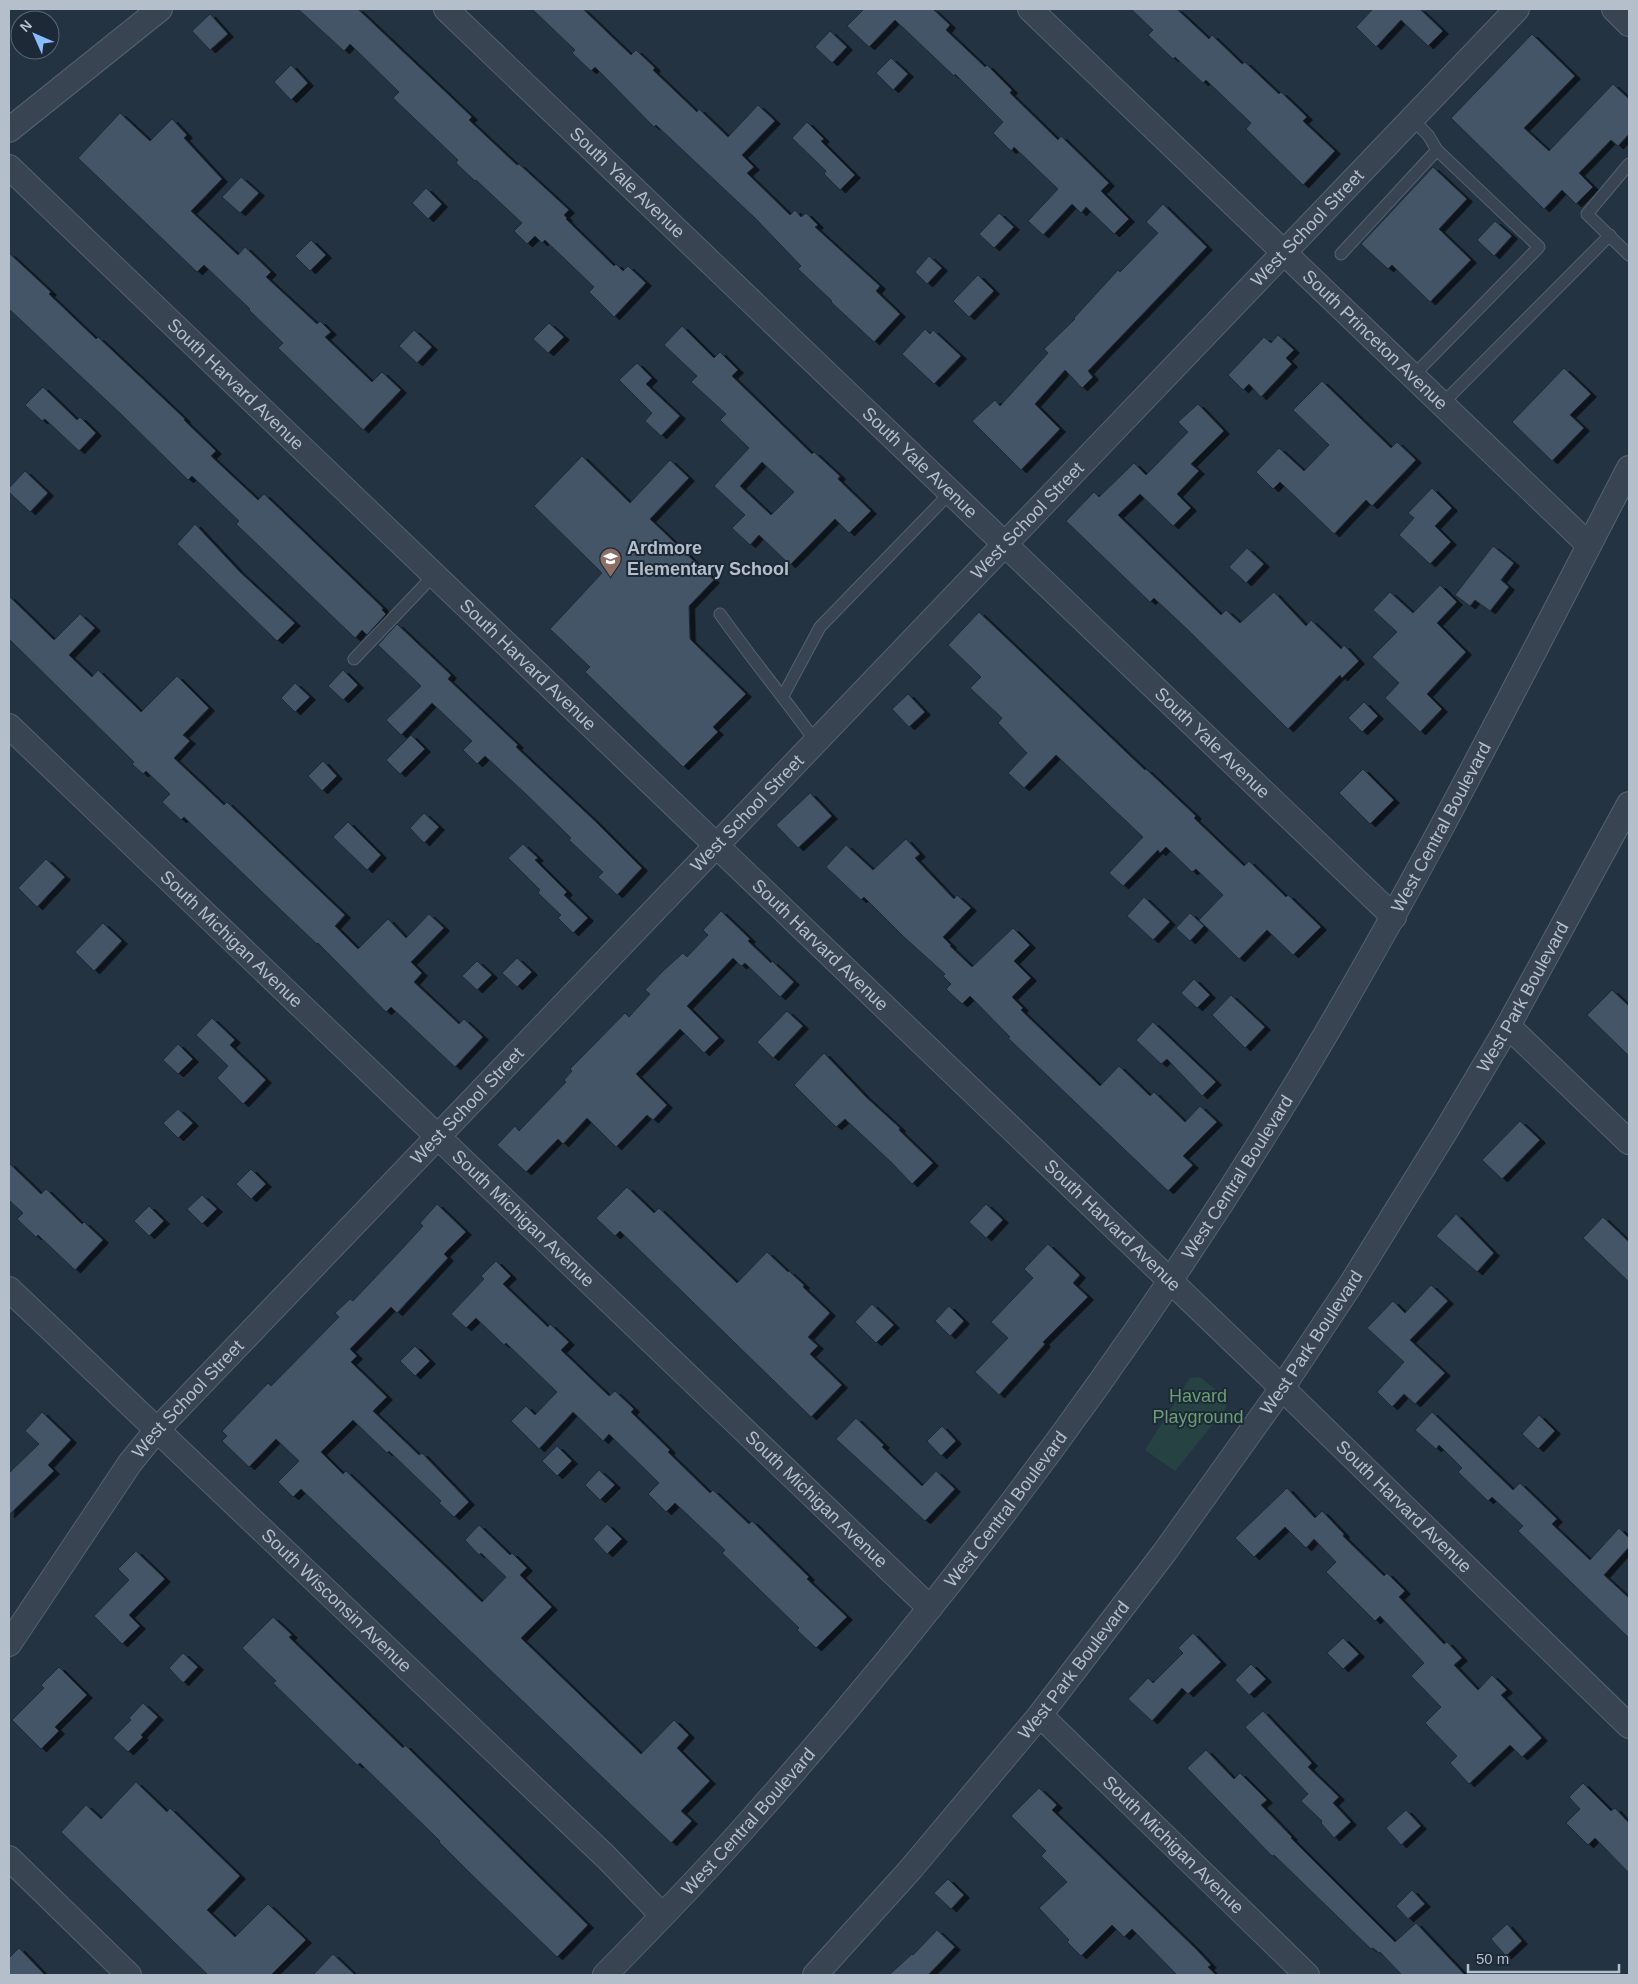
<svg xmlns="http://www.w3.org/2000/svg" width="1638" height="1984" font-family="Arial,sans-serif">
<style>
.green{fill:#264243}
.building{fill:#445567;stroke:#1f2b39;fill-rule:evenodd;filter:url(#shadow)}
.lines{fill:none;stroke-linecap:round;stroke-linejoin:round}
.service-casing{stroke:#56626f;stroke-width:13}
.minor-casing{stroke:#56626f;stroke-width:26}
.service{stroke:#384452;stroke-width:11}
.minor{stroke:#384452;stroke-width:24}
.labels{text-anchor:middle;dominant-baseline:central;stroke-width:4;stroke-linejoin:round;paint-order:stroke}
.street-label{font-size:18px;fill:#b5bfcc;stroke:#1d2937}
.poi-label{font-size:18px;font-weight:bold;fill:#b5bfcc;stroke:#1d2937;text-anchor:start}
.park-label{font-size:18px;fill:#6a9f73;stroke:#1d2937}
</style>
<defs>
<filter id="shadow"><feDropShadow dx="5.5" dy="3" stdDeviation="0" flood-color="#0009"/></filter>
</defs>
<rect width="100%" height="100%" fill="#243342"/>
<path class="green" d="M1200 1377 1227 1399 1226 1408 1175 1471 1145 1450 1190 1378Z"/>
<path class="building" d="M298 9H358L472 117 469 120 517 165 519 164 569 210 564 215 567 218 566 219 614 266 616 264 623 271 628 266 646 283 614 317 589 292 594 287 545 240 542 243 535 236 527 244 514 231 522 223 476 180 475 181 456 163 458 160 393 98 399 92 350 44 344 51Z
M532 9H583L631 55 636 50 655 68 653 70 697 112 699 109 728 137 758 105 775 121 742 155 754 167 747 173 790 215 795 210 801 217 806 213 818 225 815 227 880 286 876 291 900 314 874 342 831 302 832 301 798 269 801 266 755 218 656 125 654 127 595 67 591 71 572 53 575 50Z
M864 9H933L950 25 946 30 985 67 987 65 1012 90 1010 93 1058 140 1061 136 1109 183 1101 191 1129 219 1114 234 1086 207 1081 213 1072 204 1043 235 1028 221 1058 189 1014 147 1011 151 993 133 1003 122 955 74 954 76 895 20 869 47 847 26Z
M1131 9H1177L1209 39 1212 35 1242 64 1245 62 1279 94 1281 92 1307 117 1303 121 1335 151 1303 185 1246 129 1251 123 1206 80 1203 83 1175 57 1173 59 1148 35 1153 30Z
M1373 9H1420L1443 31 1428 46 1401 20 1376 47 1356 27Z
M210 14 228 34 210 50 192 31Z
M830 31 847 47 832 63 815 47Z
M1532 34 1575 76 1524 128 1549 151 1613 84 1629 99V134L1618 146 1611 140 1579 173 1593 187 1576 204 1562 190 1544 209 1451 118Z
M891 58 908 74 893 90 876 73Z
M291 65 308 83 291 100 274 82Z
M120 113 150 141 172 119 187 135 184 138 222 179 191 211 238 255 245 247 271 272 266 277 317 324 320 321 331 332 325 337 372 382 382 372 401 390 363 430 278 348 283 343 249 310 250 309 204 265 197 272 78 158Z
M807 122 824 139 821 141 855 175 840 190 824 174 826 171 792 138Z
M1433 167 1467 199 1439 229 1471 260 1430 302 1392 265 1388 269 1361 244Z
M241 177 259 193 240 213 222 197Z
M426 188 442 204 428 219 412 203Z
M1163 204 1207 247 1088 371 1093 377 1082 388 1065 370 1035 404 1060 429 1021 470 972 421 995 400 1000 406 1048 353 1044 349 1075 319 1074 318 1118 270 1120 272 1158 233 1146 222Z
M999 213 1014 227 994 248 979 234Z
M1495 221 1512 236 1494 256 1477 240Z
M311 240 326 255 310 271 295 256Z
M9 253 51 292 49 294 96 339 98 337 185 419 184 420 216 451 211 456 258 500 264 494 383 608 382 610 386 614 367 635 362 630 355 638 236 524 239 521 192 476 188 480 122 415 9 309Z
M929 256 942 268 927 284 915 272Z
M978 275 994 291 969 317 953 301Z
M549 323 564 337 548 353 533 339Z
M682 326 714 358 720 352 738 370 732 376 812 454 814 452 840 476 838 479 871 511 849 533 835 519 790 565 759 535 750 545 732 528 745 515 714 486 749 448 720 420 726 414 691 382 697 376 664 345ZM762 462 794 492 771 515 740 486Z
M925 329 930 334 933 330 961 356 934 384 902 354Z
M414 330 432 347 417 363 399 346Z
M1278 335 1294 350 1286 358 1292 364 1261 397 1249 384 1243 390 1228 375 1264 337 1271 343Z
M637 363 652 378 646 384 680 416 661 436 645 421 652 413 619 380Z
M1564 368 1591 394 1570 415 1584 428 1552 461 1512 422Z
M1322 381 1391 448 1397 442 1416 460 1372 506 1366 500 1334 534 1280 482 1273 489 1256 472 1279 448 1304 471 1329 445 1293 410Z
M43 387 77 420 80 417 96 433 79 451 45 419 42 421 25 405Z
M1198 404 1224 431 1191 464 1199 471 1177 494 1191 508 1173 526 1140 494 1118 515 1221 615 1226 610 1240 623 1274 592 1306 626 1311 620 1341 649 1344 645 1359 661 1342 678 1340 675 1288 729 1188 630 1154 598 1150 602 1066 521 1094 492 1099 497 1134 463 1146 475 1188 432 1178 422Z
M582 456 630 503 670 460 689 478 650 519 714 580 689 606 690 639 746 694 713 727 718 732 683 767 585 672 590 667 550 629 602 573 534 506Z
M25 471 48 493 30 512 9 492V488Z
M1432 488 1452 508 1435 526 1451 542 1430 564 1399 535 1414 518 1408 513Z
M195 524 240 572 295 623 277 641 177 544Z
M1493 546 1514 563 1501 580 1509 587 1490 611 1475 600 1470 606 1455 595Z
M1247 548 1264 564 1246 583 1229 567Z
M1440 585 1457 602 1437 623 1466 652 1427 694 1442 709 1420 732 1385 698 1399 683 1372 657 1397 632 1373 610 1390 592 1413 613Z
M9 596 54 640 80 614 95 628 69 655 92 677 98 670 141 712 177 676 209 708 183 735 190 741 174 758 224 805 227 802 345 915 335 926 358 949 388 919 406 938 429 914 444 928 411 962 422 973 414 982 459 1024 464 1019 483 1037 455 1067 391 1007 386 1012 318 943 317 944 283 912 184 817 181 820 162 802 170 794 146 771 143 774 132 764 134 762 9 639Z
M979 612 1145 770 1146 769 1179 800 1196 816 1194 818 1244 866 1249 861 1286 897 1288 895 1321 927 1293 955 1267 930 1239 959 1199 920 1223 895 1196 869 1192 872 1166 847 1160 853 1158 850 1123 886 1109 873 1143 837 1056 755 1024 788 1008 773 1027 753 998 723 1002 718 970 688 981 677 948 645Z
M397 624 451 675 448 679 518 745 516 747 596 822 642 868 617 895 598 877 603 872 569 840 571 838 528 796 485 756 477 764 463 750 472 741 432 703 401 735 386 720 421 686 378 645Z
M343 670 358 685 343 700 328 686Z
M295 683 310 697 295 712 281 698Z
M908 694 925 712 909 727 892 709Z
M1364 702 1378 716 1362 732 1348 718Z
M411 735 425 749 400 774 386 760Z
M323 761 337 776 322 791 308 776Z
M1363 769 1394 800 1370 824 1339 793Z
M810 793 832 816 798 848 776 825Z
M424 813 439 827 424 843 410 828Z
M348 822 381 855 367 870 333 837Z
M906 839 920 854 915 858 954 899 957 895 971 908 943 937 951 945 950 946 972 967 1013 928 1030 945 1014 961 1031 978 1012 997 1023 1008 1021 1010 1100 1086 1119 1066 1150 1096 1154 1092 1185 1122 1200 1106 1217 1122 1183 1156 1193 1165 1168 1191 1008 1038 1010 1037 970 996 962 1004 946 989 951 984 943 976 945 974 904 937 864 897 861 900 826 867 846 845 873 870Z
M523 844 538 858 535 860 567 892 564 895 588 918 573 933 558 918 561 915 538 893 540 890 508 858Z
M46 859 65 877 37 907 18 888Z
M1144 897 1170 922 1153 940 1127 916Z
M721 911 750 939 748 941 771 963 772 961 794 982 780 997 745 963 741 966 733 958 687 1006 719 1038 704 1053 680 1029 636 1074 667 1105 653 1120 647 1115 616 1147 587 1118 563 1144 558 1139 526 1172 497 1145 515 1126 519 1131 566 1082 564 1080 572 1071 570 1069 625 1013 629 1017 650 994 645 990 663 971 683 953 687 957 708 935 703 930Z
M1190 913 1204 926 1190 941 1176 928Z
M103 923 122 941 94 971 75 952Z
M517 958 532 972 517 987 502 973Z
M477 961 492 975 477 990 462 976Z
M1194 979 1210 995 1197 1008 1181 993Z
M1612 990 1629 1006V1056L1587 1015Z
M1231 995 1265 1027 1245 1048 1212 1015Z
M787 1011 803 1026 773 1058 757 1042Z
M212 1018 235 1040 230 1045 266 1080 243 1104 217 1078 228 1066 196 1035Z
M1153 1022 1216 1082 1202 1096 1167 1059 1161 1064 1136 1040Z
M178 1044 193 1059 178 1074 163 1060Z
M824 1053 866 1097 900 1128 899 1130 933 1163 912 1184 891 1162 845 1119 836 1127 794 1085Z
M178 1109 193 1123 178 1138 163 1123Z
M1520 1121 1540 1140 1502 1179 1482 1160Z
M9 1163 41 1194 46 1189 82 1224 84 1222 103 1240 75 1270 38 1235 36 1237 17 1219 23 1213 9 1200Z
M251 1169 266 1184 251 1199 236 1184Z
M627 1187 654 1213 659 1208 737 1283 767 1252 788 1272 789 1271 804 1285 803 1287 830 1313 808 1337 818 1346 810 1354 842 1385 811 1417 620 1231 615 1236 596 1218Z
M202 1195 217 1209 202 1224 187 1209Z
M437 1204 466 1232 444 1254 448 1258 397 1313 391 1307 350 1349 357 1356 351 1362 387 1397 373 1411 419 1455 422 1453 469 1502 454 1517 439 1503 441 1501 389 1451 387 1453 353 1420 321 1452 343 1474 346 1471 482 1602 506 1577 481 1553 479 1555 465 1540 479 1525 510 1555 512 1553 527 1568 520 1575 552 1607 521 1638 641 1754 674 1720 689 1735 677 1748 710 1781 681 1811 692 1821 671 1843 301 1489 293 1497 278 1482 299 1461 276 1439 249 1467 222 1441 227 1436 222 1431 268 1383 271 1386 339 1317 335 1313 350 1299 353 1301 402 1249 423 1226 420 1223Z
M986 1204 1003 1220 986 1238 969 1222Z
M149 1206 164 1221 149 1236 134 1221Z
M1456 1214 1494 1253 1477 1272 1436 1236Z
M1603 1217 1629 1242V1282L1583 1238Z
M1048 1244 1080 1275 1073 1283 1088 1297 1043 1342 1045 1344 999 1395 975 1372 1008 1338 991 1322 1033 1278 1024 1269Z
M496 1261 511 1276 503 1284 548 1327 550 1324 569 1342 561 1350 609 1396 615 1391 634 1409 631 1412 670 1450 668 1452 710 1493 713 1490 749 1524 752 1521 809 1577 807 1579 847 1617 816 1648 797 1630 799 1628 722 1553 725 1550 675 1503 666 1512 648 1494 659 1483 609 1434 603 1441 573 1412 539 1449 511 1421 526 1406 535 1415 557 1392 506 1343 504 1345 476 1318 466 1328 451 1314 484 1279 481 1276Z
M1431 1285 1448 1301 1410 1340 1445 1373 1415 1404 1404 1394 1392 1407 1377 1392 1404 1362 1367 1328 1393 1301 1405 1313Z
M872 1304 894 1325 876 1343 855 1322Z
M949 1306 964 1321 950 1336 935 1321Z
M415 1346 430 1361 415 1376 400 1361Z
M42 1412 71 1440 48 1465 54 1471 9 1515V1473L39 1444 25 1431Z
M1432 1412 1513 1490 1520 1483 1557 1519 1552 1524 1590 1560 1619 1528 1629 1538V1547L1604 1575 1629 1598V1638L1518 1531 1523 1526 1492 1497 1488 1501 1458 1472 1462 1468 1439 1445 1436 1449 1415 1430Z
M1539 1415 1555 1431 1538 1449 1522 1434Z
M856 1418 884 1445 882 1447 922 1486 936 1471 955 1489 925 1521 836 1439Z
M942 1426 956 1441 941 1456 927 1441Z
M557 1446 572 1461 557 1476 542 1461Z
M599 1470 615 1485 600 1500 585 1485Z
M1287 1488 1315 1518 1322 1511 1344 1534 1343 1536 1384 1576 1387 1573 1405 1591 1399 1597 1444 1644 1447 1642 1462 1658 1454 1665 1478 1690 1492 1675 1507 1690 1501 1695 1542 1738 1522 1757 1510 1745 1469 1784 1450 1763 1457 1756 1425 1723 1441 1707 1411 1676 1424 1663 1380 1616 1375 1621 1326 1572 1336 1562 1314 1539 1306 1548 1285 1527 1254 1557 1235 1538Z
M607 1524 622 1539 607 1554 593 1539Z
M136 1551 165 1579 129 1615 140 1626 122 1644 94 1616 129 1580 118 1569Z
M273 1617 292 1635 289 1637 403 1748 405 1745 588 1925 557 1957 471 1874 439 1842 440 1841 360 1763 357 1765 273 1683 276 1681 242 1648Z
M1193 1633 1221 1662 1188 1694 1182 1688 1152 1721 1128 1699 1148 1678 1153 1683 1183 1653 1178 1648Z
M1343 1638 1359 1654 1343 1669 1327 1653Z
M183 1653 198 1667 183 1683 169 1668Z
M1251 1664 1266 1679 1249 1695 1235 1680Z
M59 1667 87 1695 55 1727 59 1731 41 1749 12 1720 44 1688 41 1685Z
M143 1703 158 1717 141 1735 143 1737 128 1752 113 1738 131 1720 129 1718Z
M1263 1711 1312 1763 1308 1767 1339 1797 1333 1803 1351 1822 1334 1838 1321 1823 1322 1821 1301 1801 1308 1794 1245 1727Z
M1206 1750 1234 1779 1240 1773 1267 1800 1261 1805 1292 1837 1291 1838 1395 1942 1416 1923 1465 1975H1402L1380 1952 1379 1953 1373 1948 1371 1949 1274 1855 1272 1856 1187 1768Z
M136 1782 167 1812 170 1808 240 1876 207 1910 235 1937 268 1904 306 1940 271 1975H208L61 1832 86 1805 101 1819Z
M1583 1783 1611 1811 1615 1808 1629 1823V1873L1595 1838 1588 1845 1566 1823 1580 1809 1569 1797Z
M1039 1788 1057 1805 1052 1810 1196 1949 1211 1965 1208 1967 1216 1975H1177L1132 1929 1124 1937 1112 1925 1081 1956 1067 1942 1069 1940 1039 1908 1067 1882 1041 1856 1046 1851 1011 1816Z
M1406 1810 1421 1826 1401 1845 1386 1828Z
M948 1879 964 1895 951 1909 934 1893Z
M1412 1890 1425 1904 1408 1919 1396 1906Z
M1507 1924 1522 1941 1506 1956 1491 1939Z
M937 1930 955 1947 928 1975H889L912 1954 913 1955Z
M19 1948 45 1975H9V1958Z
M333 1954 355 1975H313Z"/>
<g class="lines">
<defs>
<path id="service" d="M1412 119 1428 135 1437 150 1539 247 1413 376
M1629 164 1587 214 1629 255
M1341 254 1437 150
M1442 404 1610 235
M720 614C751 658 785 699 816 742
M354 659 434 575
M783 696 820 627 951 492"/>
<g id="minor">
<path id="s1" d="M446 9 1394 917"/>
<path id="s2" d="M1030 9 1589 545"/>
<path d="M1614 9 1629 24"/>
<path d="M9 130 160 9"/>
<path id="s3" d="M9 167 1282 1388 1629 1726"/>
<path id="s4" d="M9 726 930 1608"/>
<path d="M1508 1026 1629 1142"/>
<path id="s5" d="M9 1289 606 1857 662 1915"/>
<path id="s6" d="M9 1644 130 1463 156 1431 1517 9"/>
<path id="s7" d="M1040 1715 1307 1975"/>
<path d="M9 1858 129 1975"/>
<path id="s8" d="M605 1975C652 1927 699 1879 744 1828 946 1602 1129 1357 1287 1099 1412 894 1519 680 1629 468"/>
<path id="s9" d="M815 1975 910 1870 1040 1715 1164 1553 1282 1388 1351 1284 1447 1129 1508 1026 1629 804"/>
</g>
</defs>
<use href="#service" class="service-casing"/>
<use href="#minor" class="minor-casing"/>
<use href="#service" class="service"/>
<use href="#minor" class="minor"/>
</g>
<defs>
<symbol id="school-pin" viewBox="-11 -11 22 30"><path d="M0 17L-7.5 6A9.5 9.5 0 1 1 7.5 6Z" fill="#8d6e63" stroke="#1d2937"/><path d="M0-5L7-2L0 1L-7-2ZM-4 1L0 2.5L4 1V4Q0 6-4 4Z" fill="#fff"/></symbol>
</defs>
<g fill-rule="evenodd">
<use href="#school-pin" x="598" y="546" width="25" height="34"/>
</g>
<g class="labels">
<g class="street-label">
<text stroke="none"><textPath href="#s1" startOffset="251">South Yale Avenue</textPath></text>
<text stroke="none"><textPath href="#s6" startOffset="1924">West School Street</textPath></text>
<text stroke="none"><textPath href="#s2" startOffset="478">South Princeton Avenue</textPath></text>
<text stroke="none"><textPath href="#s3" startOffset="314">South Harvard Avenue</textPath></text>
<text stroke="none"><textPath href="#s1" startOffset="656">South Yale Avenue</textPath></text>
<text stroke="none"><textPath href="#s6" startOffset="1519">West School Street</textPath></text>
<text stroke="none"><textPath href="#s3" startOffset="719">South Harvard Avenue</textPath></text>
<text stroke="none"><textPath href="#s1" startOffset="1061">South Yale Avenue</textPath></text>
<text stroke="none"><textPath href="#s6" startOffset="1114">West School Street</textPath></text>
<text stroke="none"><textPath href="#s8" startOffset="1425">West Central Boulevard</textPath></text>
<text stroke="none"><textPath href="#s4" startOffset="308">South Michigan Avenue</textPath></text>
<text stroke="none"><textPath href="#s3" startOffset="1124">South Harvard Avenue</textPath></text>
<text stroke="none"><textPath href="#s9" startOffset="1210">West Park Boulevard</textPath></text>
<text stroke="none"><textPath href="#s6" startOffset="709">West School Street</textPath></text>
<text stroke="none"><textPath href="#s8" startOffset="1020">West Central Boulevard</textPath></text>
<text stroke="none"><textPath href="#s4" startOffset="712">South Michigan Avenue</textPath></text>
<text stroke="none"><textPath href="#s3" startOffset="1529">South Harvard Avenue</textPath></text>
<text stroke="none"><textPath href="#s9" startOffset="805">West Park Boulevard</textPath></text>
<text stroke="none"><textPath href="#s6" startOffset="304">West School Street</textPath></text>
<text stroke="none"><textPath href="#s4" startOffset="1118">South Michigan Avenue</textPath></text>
<text stroke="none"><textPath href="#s3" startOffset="1934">South Harvard Avenue</textPath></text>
<text stroke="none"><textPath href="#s8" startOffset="615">West Central Boulevard</textPath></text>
<text stroke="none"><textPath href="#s5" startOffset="452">South Wisconsin Avenue</textPath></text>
<text stroke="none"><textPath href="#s9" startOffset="400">West Park Boulevard</textPath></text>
<text stroke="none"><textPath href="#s8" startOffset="210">West Central Boulevard</textPath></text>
<text stroke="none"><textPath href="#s7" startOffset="186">South Michigan Avenue</textPath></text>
</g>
<g class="poi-label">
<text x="627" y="548">Ardmore<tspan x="627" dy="21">Elementary School</tspan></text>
</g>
<g class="park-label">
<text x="1198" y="1396">Havard<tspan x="1198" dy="21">Playground</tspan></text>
</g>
</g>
<rect width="1638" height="1984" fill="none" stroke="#b5bfcc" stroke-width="20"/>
<g transform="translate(35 35) rotate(315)"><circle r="24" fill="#1d2937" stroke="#5a6573"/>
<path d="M0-4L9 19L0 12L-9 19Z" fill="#87bcff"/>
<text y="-8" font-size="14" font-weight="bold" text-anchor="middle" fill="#b5bfcc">N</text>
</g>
<path d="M1468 1964v8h151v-8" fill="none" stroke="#b5bfcc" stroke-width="2.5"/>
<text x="1476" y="1964" font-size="15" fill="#b5bfcc" stroke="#1d2937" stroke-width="4" paint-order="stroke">50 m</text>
</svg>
